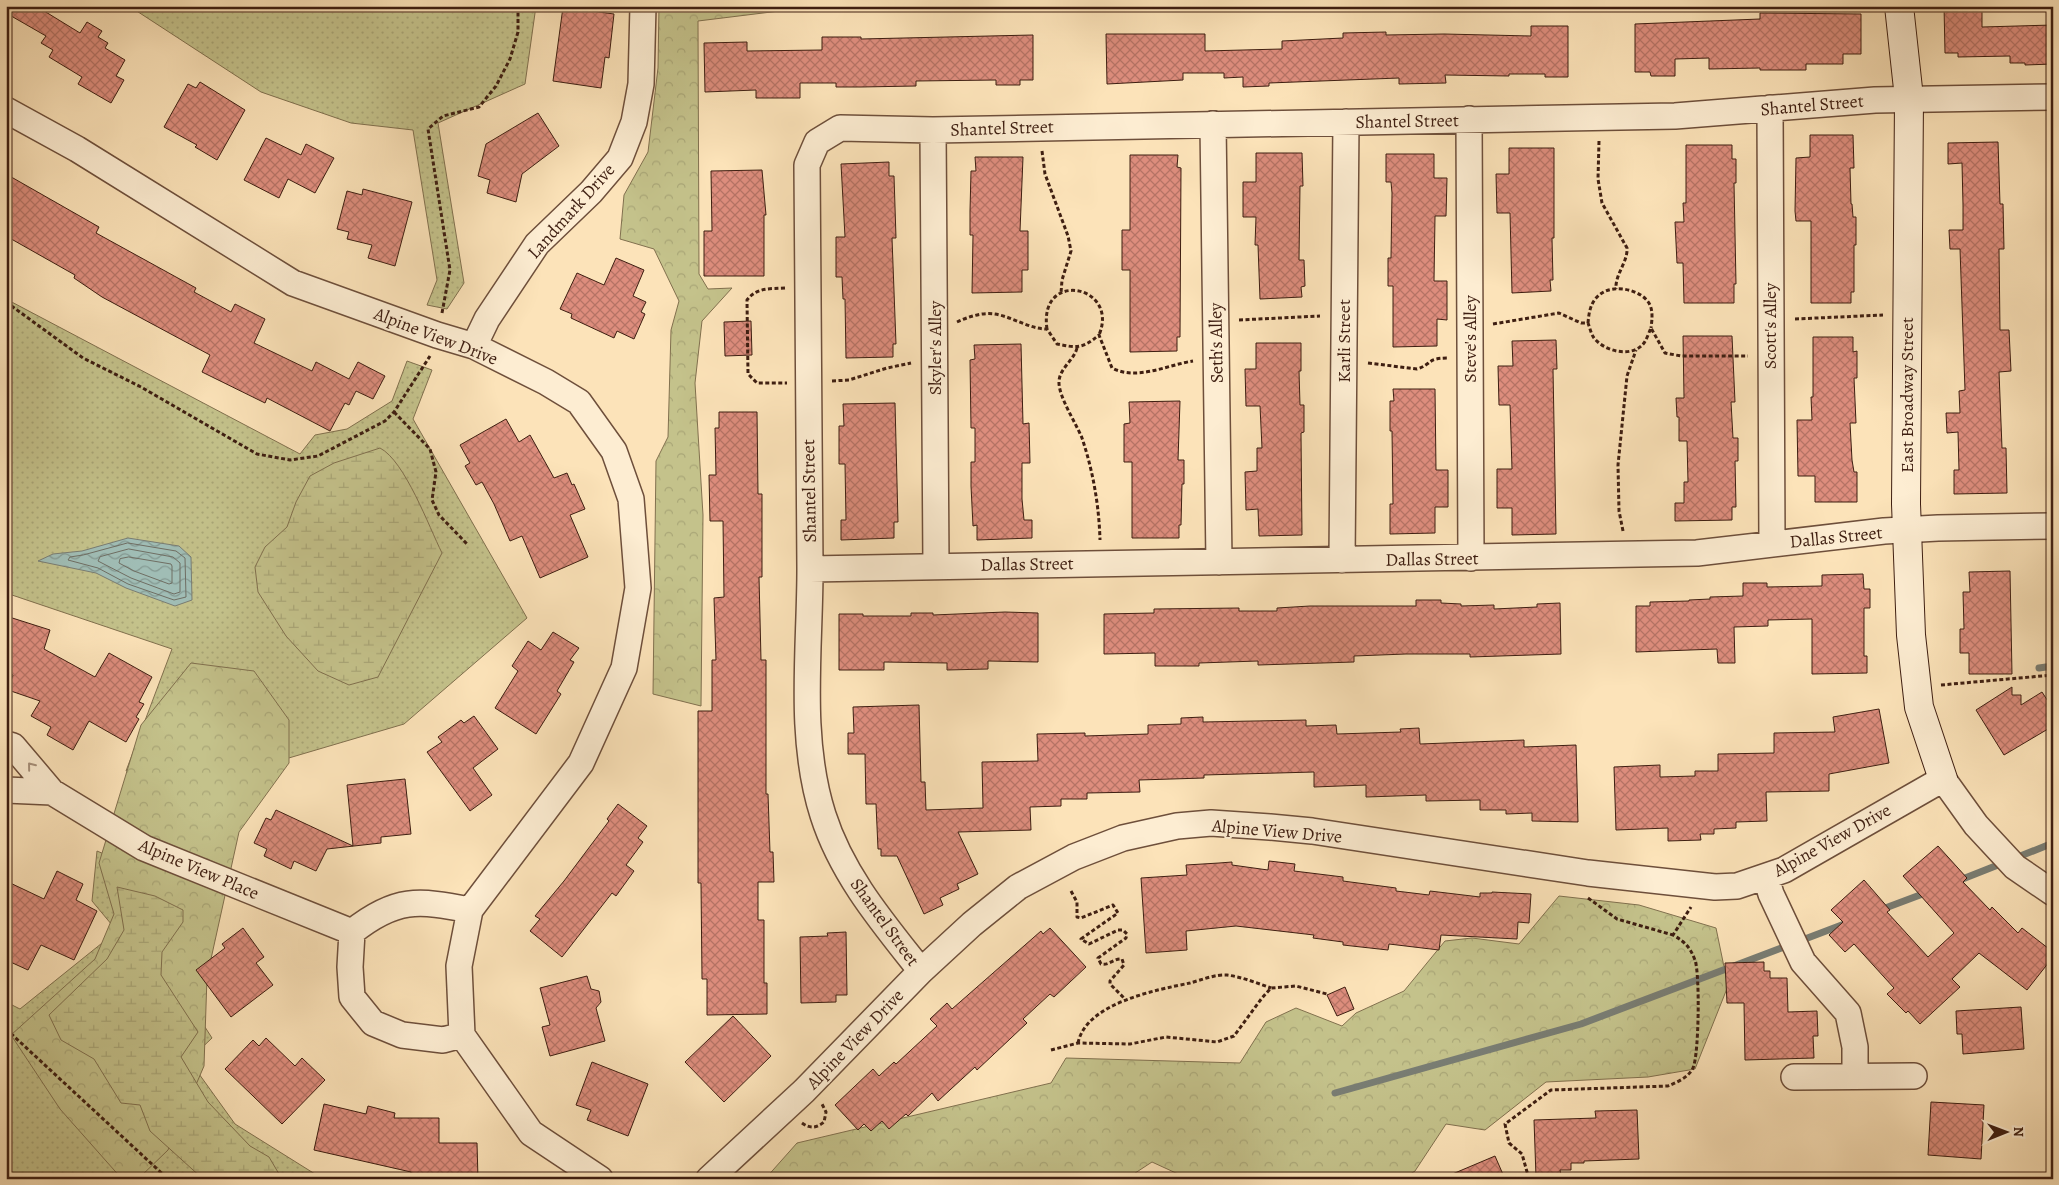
<svg xmlns="http://www.w3.org/2000/svg" width="2059" height="1185" font-family="Alegreya,serif">
<style>
.grass{fill:url(#grass-dots);stroke:#81704e}
.forest{fill:url(#forest-crowns);stroke:#81704e}
.wetland{fill:url(#wetland-marsh);stroke:#81704e}
.water{fill:url(#water-waves);stroke:#797d73}
.lines{fill:none;stroke-linecap:round;stroke-linejoin:round}
.shore{stroke:#6f6e63;stroke-width:1}
.stream{stroke:#797d73;stroke-width:7}
.building{fill:url(#building-cross-hatch);stroke:#3e1e11}
.street-casing{stroke:#6e4f3b;stroke-width:28}
.secondary-casing{stroke:#3e1e11;stroke-width:30}
.path{stroke:#3e1e11;stroke-width:3;stroke-dasharray:4 2.5;stroke-linecap:butt}
.street{stroke:#fdedd2;stroke-width:25}
.secondary{stroke:#fdedd2;stroke-width:28}
.oneway{stroke:#a7907b}
.labels{text-anchor:middle;dominant-baseline:central;stroke-width:4;stroke-linejoin:round;paint-order:stroke}
.street-label{font-size:18px;fill:#3e1e11;stroke:#fdedd2}
</style>
<defs>
<pattern id="grass-dots" width="8" height="8" patternUnits="userSpaceOnUse" patternTransform="scale(1.25)"><rect width="8" height="8" fill="#c4c28b"/><path d="M2 2h.1M6 6h.1" fill="none" stroke="#a9a677" stroke-width="1.8" stroke-linecap="round"/></pattern>
<pattern id="forest-crowns" width="20" height="18" patternUnits="userSpaceOnUse" patternTransform="scale(1.25)"><rect width="20" height="18" fill="#c4c28b"/><path d="M2 6a3 3 0 1 1 6 0M12 15a3 3 0 1 1 6 0" fill="none" stroke="#a9a677"/></pattern>
<pattern id="wetland-marsh" width="20" height="14" patternUnits="userSpaceOnUse" patternTransform="scale(1.25)"><rect width="20" height="14" fill="#c4c28b"/><path d="M1 5h8M5 5V1M11 12h8M15 12V8" fill="none" stroke="#a9a677"/></pattern>
<pattern id="water-waves" width="16" height="10" patternUnits="userSpaceOnUse" patternTransform="scale(1.25)"><rect width="16" height="10" fill="#a0bdb5"/><path d="M0 5q4-4 8 0t8 0" fill="none" stroke="#849992"/></pattern>
<pattern id="building-cross-hatch" width="8" height="8" patternUnits="userSpaceOnUse" patternTransform="scale(1.25)"><rect width="8" height="8" fill="#dd8d7d"/><path d="M0 0l8 8M0 8l8-8" fill="none" stroke="#b57365"/></pattern>
</defs>
<rect width="100%" height="100%" fill="#fce3b9"/>
<filter id="stains"><feTurbulence type="fractalNoise" baseFrequency=".004" numOctaves="4"/><feColorMatrix values="0 0 0 0 .2 0 0 0 0 .09 0 0 0 0 .02 0 0 0 .5 -.17"/></filter>
<radialGradient id="worn" r=".72"><stop offset=".6" stop-color="#630" stop-opacity="0"/><stop offset="1" stop-color="#630" stop-opacity=".3"/></radialGradient>
<path class="grass" d="M129 6H536L525 84 438 123 464 283 447 309 427 305 437 280 413 130 351 123 261 92Z
M6 299 300 454 315 435 347 429 392 401 407 361 432 370 413 419 527 618 404 724 282 760 126 771 172 649 6 593Z
M97 851 213 901 164 963 212 1038 189 1060 235 1124 323 1179H6V1002L20 1009 117 931 92 901Z"/>
<path class="forest" d="M659 6H820L698 21 699 274 708 289 732 288 702 321 695 383 703 515 701 706 653 694 656 461 668 437 671 330 679 301 654 249 620 239 624 195 648 152 658 68Z
M191 663 254 671 289 720V763L239 832 207 977 204 1066 168 1150 138 1179H122L60 1109 11 1035 95 959 114 914 99 863 141 725Z
M1559 896 1639 905 1716 928 1728 986 1695 1069 1648 1077 1546 1082 1485 1130 1446 1124 1415 1171 1403 1179H1189L1152 1162 1126 1179H765L797 1143 1051 1083 1066 1058 1240 1063 1266 1022 1296 1008 1342 1026 1356 1013 1404 991 1445 941 1472 938 1519 944Z"/>
<path class="wetland" d="M380 448C405 461 429 527 442 553L378 677 349 685 318 671 286 636 258 592 255 567 265 547 287 527 296 502 310 476 334 463Z
M117 887 155 896 183 910V922L162 952 161 975 198 1032 181 1057 208 1102 250 1146 269 1157 282 1179H203L150 1131 140 1105 121 1103 94 1059 61 1040 49 1015 107 959 124 930Z"/>
<path class="water" d="M128 538 179 546 191 557 192 600 175 606 126 588 96 573 38 561 53 554 82 551Z"/>
<g class="lines">
<path class="shore" d="M128 543 176 551 185 558 186 597 174 600 128 584 98 568 68 560 70 557 83 555Z
M129 549 173 557 180 563V592L174 594 131 578 98 561 100 557Z
M129 557 171 564 172 566V583L169 584 134 571 119 563 120 559Z"/>
<path class="stream" d="M2039 668 2053 666
M2013 859 2053 843
M1960 880 2003 863
M1880 910 1928 892
M1335 1093 1581 1024 1847 923"/>
</g>
<path class="building" d="M6 6H36L80 33 87 22 102 31 98 37 108 43 105 48 125 60 116 76 124 80 111 103 78 84 82 77 49 57 53 50 41 43 46 36 6 13Z
M1944 6H1982V27L2053 25V64L2025 65V63H2010V56L1958 57V53H1945Z
M563 7 614 14 609 58 605 57 601 88 553 81Z
M1760 13 1861 14V54H1843V64H1806V70H1760V68L1709 69V58L1675 59V76H1651L1650 72H1635V24L1760 19Z
M1531 26H1568V77H1545V74H1509V76L1445 75 1446 83 1399 84V78L1269 83V86L1243 87V77L1224 78V73H1183V80L1107 84 1106 34H1205V51L1282 49V41L1343 38V33L1386 32V35L1444 34 1531 36Z
M1033 35V80H1020V85H996V80L916 81V86L861 87H836V83H800V98H756V90L705 92 704 43 747 42V51L822 50V37H861V39Z
M200 82 245 110 217 160 195 147 197 145 164 127 188 84 196 88Z
M538 113 559 146 522 174 516 202 487 193 490 180 478 176 486 144Z
M1810 135H1853L1854 168H1850L1851 204H1852L1853 217H1856V245H1854V292H1851V303H1811V221H1796L1795 211 1796 158 1810 157Z
M266 138 301 155 306 144 334 158 315 193 288 179 279 198 244 180Z
M1998 142 2000 204H2003L2004 249H1999L2000 330H2009L2011 371 1999 372 2002 448H2006L2007 493 1954 494V470H1959L1958 432 1947 433 1946 413H1960L1959 391 1965 390 1960 249H1950L1949 230H1963V205L1962 163 1948 164V143Z
M1686 145H1732V159H1736V183H1734L1736 284H1734V303H1684L1683 263H1677L1675 222H1684L1683 203H1686Z
M1509 148H1554V238H1552L1553 280H1550L1551 291 1512 293 1510 213H1497L1496 174H1509Z
M1256 153H1302L1303 186H1300L1299 260H1304L1305 286 1301 287 1302 297 1260 299 1258 245H1255L1256 217H1243V182H1256Z
M1386 154H1434V178H1447L1446 216H1435L1434 281H1447V320L1437 319V346L1393 347V286H1388V258H1391L1392 193 1391 182H1386Z
M1130 155H1178L1177 167 1181 168 1180 337H1177V351L1130 352V270H1122V230H1130Z
M975 157H1023L1020 231H1028V270H1022V292L972 293 973 235H970V211L971 171H976Z
M889 162V176H894L896 238H892L896 344H893V357L846 358 845 299H843L842 277H836V237H845L841 164Z
M762 170 766 215H764V276H704V231H712L711 171Z
M6 174 99 227 96 233 196 288 194 292 231 312 235 304 265 319 254 343 312 371 316 362 349 379 358 362 385 376 373 399 356 391 349 405 345 403 330 431 267 398 265 403 202 372 210 355 102 297 74 278 75 275 6 236Z
M363 189 412 202 395 266 368 258 372 245 347 239 349 232 337 229 347 191 362 195Z
M616 258 644 270 633 296 646 302 641 312 645 314 634 339 617 331 614 338 571 318 572 314 560 309 577 273 604 285Z
M751 321 752 355 725 356 724 322Z
M1683 336H1732L1735 402H1731L1733 438H1738V461H1735L1736 507H1732V520L1675 521V503H1684V482H1688L1687 441H1679V417H1677L1676 398H1684Z
M1813 337H1853V352L1857 351V378H1854L1856 423H1850L1852 460 1854 472H1857V502H1815V476H1798L1797 420H1812L1811 397H1813Z
M1556 340 1557 369H1553L1556 534 1512 535V508H1497V469H1512L1510 405H1499L1498 366H1513L1512 341Z
M1256 343H1301V371H1299L1300 405H1304V432L1301 433 1302 535 1259 536 1258 509 1246 510 1245 472 1257 471V448H1262L1260 406H1246L1245 369H1256Z
M1021 344 1023 424 1029 423 1030 463H1022V499L1024 520H1032V538L977 540V525L973 526 971 486V462H975V428H971L970 360 975 359 974 345Z
M1393 389H1435L1436 470H1448V507H1435V533L1390 534V504H1393L1392 431H1390V401H1394Z
M1180 401 1178 460H1184V484H1182L1181 525H1179V538H1132V462H1124V424L1130 423 1129 402Z
M895 403 898 522H894V538L841 540V520H846L845 464H839V426H844L843 404Z
M719 412H757L758 494H762V577H759L761 660H766V794H768L770 852H773L774 882H758V920H764V983H767V1014L707 1015V979H702L701 883H698V711H712V660H716L714 598 724 597 723 521H710L709 475H716L715 428H719Z
M506 419 519 442 530 435 554 478 567 473 572 485 574 484 585 509 570 515 588 557 540 578 522 536 510 541 494 504 482 482 476 485 465 466 470 463 460 445Z
M2010 571 2012 674H1969V653H1960V629H1964L1963 592H1970L1969 572Z
M1863 574 1864 589H1870V608H1864V656H1867V673L1812 674V619L1768 620V626L1734 627 1735 663H1718L1717 649 1636 652V606H1650V602L1689 601V600L1710 599V597L1743 596V583H1767V587L1822 586V575Z
M1416 600H1441V603L1461 604V606L1494 605V609L1537 607V604L1560 603 1561 654 1470 657V654H1406L1354 656V662L1258 665V661L1199 663V666H1155V653L1104 654V614L1154 613V609L1239 608V611H1277V608L1310 606H1416Z
M1005 612 1038 613V662L988 661V669L947 670V663L884 662V670H839V614H863V616H911V613H933V615Z
M6 616 50 630 44 649 95 677 109 653 152 677 139 702 144 704 136 717 139 719 126 742 89 721 73 750 47 735 51 727 31 716 40 701 8 690 13 675 6 672Z
M553 632 579 648 570 660 574 662 557 691 561 694 536 734 495 708 518 671 512 666 528 641 541 650Z
M2012 687V695H2021V705L2042 692 2053 709V726L2004 755 1976 710Z
M919 705 921 782H925L926 810 983 808 982 762 1038 761 1037 734 1085 733V736L1148 734V725L1181 724V718L1203 717V722L1306 720V726L1336 725 1337 734 1401 732 1400 729 1419 728 1420 744 1524 740V747L1576 745 1578 822 1532 821V813L1506 814V810H1480V800L1426 801V795L1366 797V785L1314 787V772L1204 775V778L1139 780 1140 792 1087 793V799H1061V806L1030 807 1031 830 958 832 978 874 957 884 959 889 940 898 943 905 924 914 897 856H881V849H878L876 804H866L865 754H848V733H854L853 707Z
M1879 709 1889 763 1829 774V791L1766 792 1767 821 1736 822V828L1714 829V834H1700L1701 840 1668 841V828L1616 830 1614 767 1660 765V777L1695 776V771H1718V754L1774 753V733L1835 732 1833 717Z
M474 716 498 749 473 768 492 795 470 811 427 752 442 742 438 737 461 720 464 723Z
M405 779 411 834 381 837V843L327 849 316 871 294 861 291 869 264 856 267 849 254 843 266 818 271 820 276 810 353 846 347 785Z
M618 804 647 826 638 838 643 842 626 865 634 871 616 896 612 893 562 957 530 931 540 919 535 916 564 881 609 821 607 819Z
M1938 846 1967 878 1963 882 1990 910 1992 907 2018 933 2022 928 2053 952V957L2027 990 1979 953 1952 979 1960 987 1920 1024 1908 1011 1906 1013 1887 994 1894 988 1854 944 1845 952 1829 935 1843 922 1831 910 1864 880 1890 910 1887 912 1928 957 1954 933 1903 876Z
M1269 861 1295 864 1294 871 1343 877V881L1396 888V891L1429 895 1430 891 1480 897V893H1492V892L1531 894 1529 923 1518 922 1517 939 1441 935 1439 950 1389 944 1388 950 1343 945V942L1313 938 1314 935 1236 926 1186 931 1187 950 1146 953 1141 878 1187 875 1186 865 1219 863 1232 862V865L1268 870Z
M57 871 83 884 76 900 97 911 74 960 41 945 28 970 6 960V881L44 899Z
M243 928 264 957 256 963 273 985 231 1017 196 970 225 948 222 944Z
M1050 928 1086 967 1054 997 1050 994 1023 1019 1027 1023 977 1070 975 1067 938 1101 932 1093 908 1116 906 1114 889 1129 882 1121 871 1131 864 1124 858 1130 835 1105 873 1069 879 1076 894 1062 896 1064 937 1026 930 1019 947 1003 952 1009 1041 931 1043 934Z
M846 932 847 995H836V1002L801 1003 800 937 828 936 827 933Z
M1764 962V971H1770V978H1787L1788 1012 1817 1011 1818 1036H1813L1814 1058 1745 1060 1744 1003H1727L1725 963Z
M587 976 591 989 599 991 601 1002 596 1008 605 1041 550 1056 542 1027 550 1025 540 988Z
M1345 987 1354 1009 1337 1016 1327 995Z
M2021 1007 2024 1049 1963 1054 1962 1034H1957L1956 1011Z
M733 1016 771 1056 724 1102 685 1062Z
M266 1038 295 1066 302 1058 325 1080 282 1124 225 1069 253 1040 259 1046Z
M592 1062 648 1084 628 1136 587 1120 591 1110 576 1105Z
M1931 1102 1984 1105 1981 1159 1928 1155Z
M324 1104 366 1114 368 1106 395 1113 394 1118H439V1143H477L478 1179H411V1172L314 1150Z
M1637 1110 1639 1159 1584 1161V1163H1571V1170H1560L1561 1176 1536 1177 1534 1120 1596 1118 1595 1111Z
M1495 1156 1505 1179H1443V1178Z"/>
<g class="lines">
<defs>
<path id="street" d="M1770 108 1772 544
M6 110 77 149 293 283 437 335 474 346 546 382 579 402 614 451 631 499 638 588 624 668 581 763 470 910 459 966 462 1035 531 1133 600 1179
M1469 119 1471 558
M1213 124 1219 562
M933 130 936 566
M474 346 487 319 537 244 591 192 620 158 634 122 641 84 643 6
M1342 560 1346 122
M810 569 1697 553 1884 531 1938 528 2053 526
M6 744 13 746 52 792 144 848 352 932
M6 790 52 792
M1766 877 1771 894 1803 962 1848 1013 1855 1047V1076
M921 971C883 923 842 875 823 815 798 737 810 650 810 569 810 434 807 300 807 165L817 142 840 128 933 130 1675 116 1875 100 2053 97
M462 1035 443 1040 402 1035 373 1023 352 997 350 967 352 932C396 897 418 900 470 910
M1794 1077 1914 1076
M709 1179 804 1091 921 971 972 924 1018 887 1074 857 1123 838 1177 826 1211 823 1270 827 1312 831 1588 873 1715 887 1737 886 1784 870 1943 779 1976 825 2015 867 2053 893"/>
<path id="secondary" d="M1899 6 1909 98 1906 504 1911 635 1919 707 1943 779"/>
</defs>
<use href="#street" class="street-casing"/>
<use href="#secondary" class="secondary-casing"/>
<path class="path" d="M1599 141 1598 179 1602 203 1627 248C1628 262 1615 274 1616 289
M1042 151 1045 174 1068 236 1071 251 1062 280 1061 293
M785 288C770 289 757 287 747 300L748 374 757 383H787
M6 302 83 358 141 387 257 454 290 460 318 456 385 421 394 412 430 356
M442 313 450 270 428 129 443 116 479 107 496 86 510 59 518 32V6
M1795 319 1883 315
M1239 320 1320 316
M957 322C968 317 982 312 995 314 1013 317 1029 329 1047 329L1057 344C1077 348 1082 349 1099 335L1112 368C1137 381 1167 365 1193 361
M1588 323C1589 311 1591 300 1602 293 1615 284 1643 290 1650 305 1653 312 1652 320 1651 328
M1493 324 1559 313 1581 323H1588C1590 328 1591 334 1594 338 1605 352 1633 358 1644 343 1647 339 1649 332 1651 328L1665 353 1681 356H1748
M1047 329C1038 269 1120 285 1099 335
M1077 348C1074 360 1060 368 1059 381 1058 396 1076 423 1082 438 1093 471 1099 505 1100 540
M1368 363 1417 369C1433 364 1426 358 1448 358
M832 381 849 380 887 368 911 363
M394 412 430 449 436 472 432 500 439 515 468 545
M1623 531 1619 511 1618 465 1627 376 1636 350
M1941 685 2053 675
M1071 891 1077 902V917L1081 918 1113 905 1118 913 1081 939 1089 944 1118 930H1123L1127 934 1126 938 1098 958 1101 964C1109 966 1114 958 1122 959L1124 965 1110 981V984L1126 1000
M1588 898 1617 919 1673 935
M6 1029 168 1179
M1078 1043C1086 1003 1156 990 1190 983 1201 980 1216 974 1227 975 1242 977 1257 983 1271 988
M1051 1050 1078 1043 1130 1044 1166 1037 1217 1042 1234 1036 1262 998 1271 988 1296 986 1327 994
M802 1123C810 1129 817 1128 824 1122L826 1112 822 1104
M1529 1179 1522 1154 1509 1143 1505 1124 1551 1090 1668 1086C1677 1082 1688 1078 1693 1068 1699 1055 1700 974 1695 960 1690 947 1685 942 1673 935L1691 907"/>
<use href="#street" class="street"/>
<use href="#secondary" class="secondary"/>
</g>
<defs><path id="oneway-chevron" d="M-2-3.5L2.5 0L-2 3.5" fill="none" stroke-width="1.6" stroke-linecap="round" stroke-linejoin="round" transform="scale(1.25)"/></defs>
<use class="oneway" href="#oneway-chevron" transform="translate(31 766) rotate(-129)"/>
<g class="labels">
<g class="street-label">
<text transform="translate(1812 105) rotate(-5)">Shantel Street</text>
<text transform="translate(1407 121) rotate(-1)">Shantel Street</text>
<text transform="translate(1002 128) rotate(-2)">Shantel Street</text>
<text transform="translate(571 211) rotate(-48)">Landmark Drive</text>
<text transform="translate(1770 326) rotate(-90)">Scott's Alley</text>
<text transform="translate(436 336) rotate(21)">Alpine View Drive</text>
<text transform="translate(1470 339) rotate(-90)">Steve's Alley</text>
<text transform="translate(1344 341) rotate(-90)">Karli Street</text>
<text transform="translate(1216 343) rotate(-91)">Seth's Alley</text>
<text transform="translate(935 348) rotate(-90)">Skyler's Alley</text>
<text transform="translate(1907 395) rotate(-90)">East Broadway Street</text>
<text transform="translate(809 491) rotate(-91)">Shantel Street</text>
<text transform="translate(1836 537) rotate(-6)">Dallas Street</text>
<text transform="translate(1432 559) rotate(-1)">Dallas Street</text>
<text transform="translate(1027 564) rotate(-1)">Dallas Street</text>
<text transform="translate(1277 831) rotate(5)">Alpine View Drive</text>
<text transform="translate(1832 840) rotate(-29)">Alpine View Drive</text>
<text transform="translate(199 869) rotate(23)">Alpine View Place</text>
<text transform="translate(885 922) rotate(54)">Shantel Street</text>
<text transform="translate(855 1039) rotate(-46)">Alpine View Drive</text>
</g>
</g>
<rect width="2059" height="1185" fill="none" stroke="#fce3b9" stroke-width="25"/>
<rect x="8" y="8" width="2044" height="1170" fill="none" stroke="#3e1e11" stroke-width="2.5"/>
<rect x="12" y="12" width="2034" height="1160" fill="none" stroke="#3e1e11"/>
<g transform="translate(2006 1132) rotate(89)" stroke="#fdedd2" stroke-width="4" paint-order="stroke">
<path d="M0-4L9 19L0 12L-9 19Z" fill="#3e1e11"/>
<text y="-8" font-size="14" font-weight="bold" text-anchor="middle" fill="#3e1e11">N</text>
</g>
<rect width="100%" height="100%" filter="url(#stains)"/>
<rect width="100%" height="100%" fill="url(#worn)"/>
</svg>
